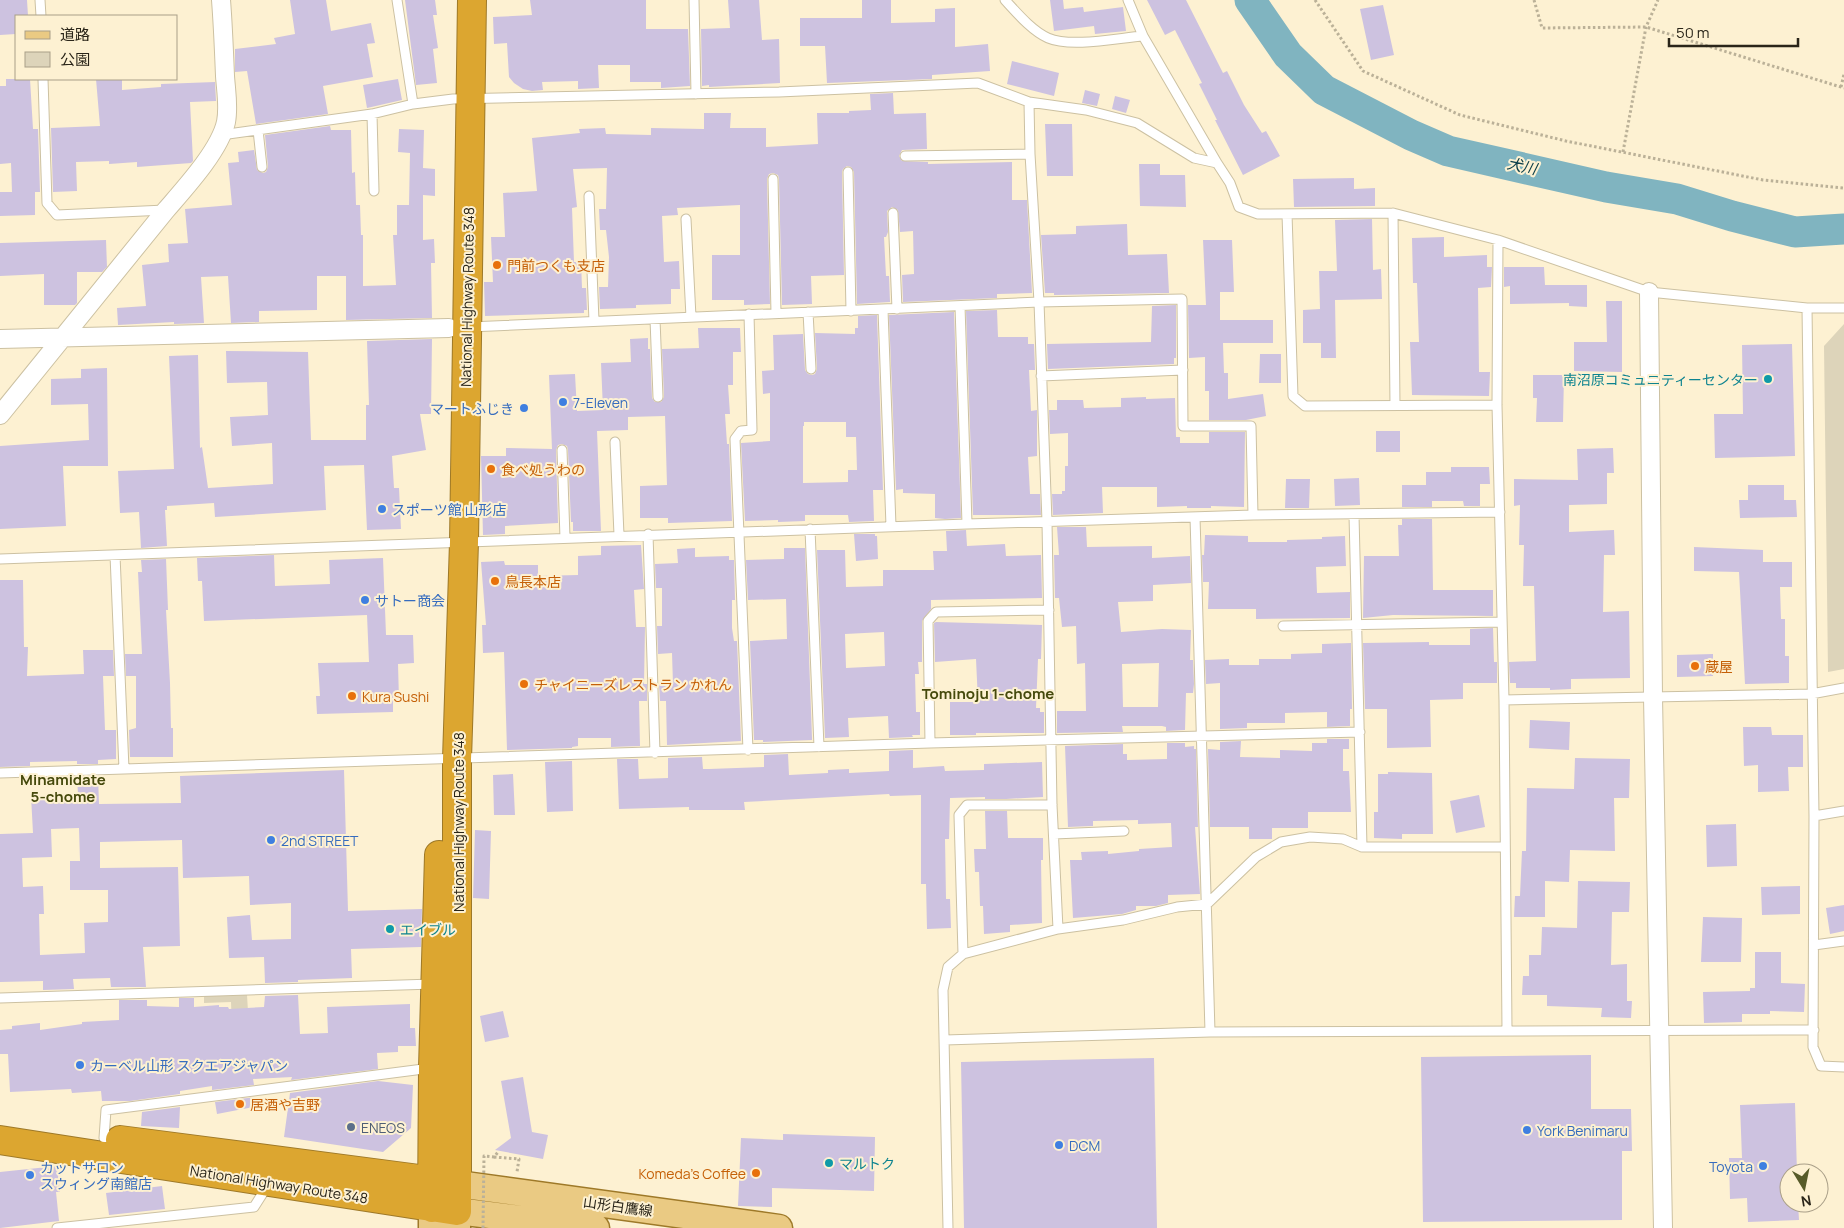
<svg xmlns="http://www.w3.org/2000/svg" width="1844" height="1228" font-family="Manrope,'Noto Sans JP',sans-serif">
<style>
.green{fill:#ddd4ba}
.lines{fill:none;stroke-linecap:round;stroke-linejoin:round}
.river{stroke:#80b4c0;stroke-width:31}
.building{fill:#cdc2e0;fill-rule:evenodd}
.lane-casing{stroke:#ccc1a2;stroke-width:11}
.street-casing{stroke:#ccc1a2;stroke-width:20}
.primary-casing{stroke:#9e7928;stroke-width:29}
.highway-casing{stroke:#9e7928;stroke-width:30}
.path{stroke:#bbb198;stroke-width:3;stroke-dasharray:2.5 2.5;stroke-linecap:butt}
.lane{stroke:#fff;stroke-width:9}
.street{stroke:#fff;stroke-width:18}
.primary{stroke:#eaca83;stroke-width:26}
.highway{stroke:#dca630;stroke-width:28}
.path-bridge{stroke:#bbb198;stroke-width:3;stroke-dasharray:2.5 2.5;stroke-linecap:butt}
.food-dot{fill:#e8710a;stroke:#fdf1d2;stroke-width:2}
.culture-dot{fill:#0f9aa8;stroke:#fdf1d2;stroke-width:2}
.shop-dot{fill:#3f7fe0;stroke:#fdf1d2;stroke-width:2}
.service-dot{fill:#5c6f8a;stroke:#fdf1d2;stroke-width:2}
.labels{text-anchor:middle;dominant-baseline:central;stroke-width:4;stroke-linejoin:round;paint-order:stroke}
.food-label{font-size:14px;fill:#c56008;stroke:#fdf1d2;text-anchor:start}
.street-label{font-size:14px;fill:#2a2519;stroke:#fdf1d2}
.culture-label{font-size:14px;fill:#0d838f;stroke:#fdf1d2;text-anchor:start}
.shop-label{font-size:14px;fill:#366cbe;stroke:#fdf1d2;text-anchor:start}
.service-label{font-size:14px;fill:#4e5e75;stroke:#fdf1d2;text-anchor:start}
.water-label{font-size:15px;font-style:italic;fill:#10414a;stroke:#fdf1d2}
.neighbourhood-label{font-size:15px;font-weight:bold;fill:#45490c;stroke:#fdf1d2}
</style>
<rect width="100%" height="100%" fill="#fdf1d2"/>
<path class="green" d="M1844 324V669L1828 672 1824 346Z
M247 995 249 1028 232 1029 231 1002 204 1003V996Z"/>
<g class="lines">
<path class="river" d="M1250 0 1288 55 1324 90 1411 135 1448 151 1606 187 1677 199 1732 216 1795 232 1844 229"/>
</g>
<path class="building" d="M0 0H27L28 16H16V34L0 35Z
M290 0H326L331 31 371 23 375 43 367 44 373 77 323 86 328 114 256 124 247 71 235 72V49L276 44 274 38 295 34Z
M405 0H435L437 15H433L438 48 433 49 437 83 416 85Z
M530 0H646V29H688L690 86 661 88V82H630V65H598L599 88 578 89V81L542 82 543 90 532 91 523 89 514 83 509 77 507 43 494 44 493 17 532 15Z
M728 0H759L762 40 779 39 780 83 709 87V85L702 86 701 29 730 28Z
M862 0H891V23L935 22V9L955 8V47L988 44 990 71 932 75V79L827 83 825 46H800V18H862Z
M1050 0H1063L1064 9 1083 7 1084 12 1123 7 1126 31 1095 34 1094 26 1054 31Z
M1147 0H1186L1223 73 1227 71 1244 105 1262 133 1266 131 1280 156 1243 175 1215 120H1217L1199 84 1202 83 1175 30 1165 35Z
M1383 5 1394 55 1371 60 1360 9Z
M1012 61 1059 73 1054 96 1007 84Z
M6 79H30L33 129H38L40 192H35V215L0 216V192H12L11 163 0 164V86H6Z
M96 79H122V90L161 87V84L215 82 216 101 190 102 193 161 191 163 137 167V162L109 164V161L76 162 77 191 53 192 51 128 100 126Z
M398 79 402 100 367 108 363 85Z
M1085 90 1100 94 1097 106 1082 103Z
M893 93 894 114 926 113 927 149 902 150 899 156 902 161 928 162V164L1012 162V200H1027L1032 293 997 294V298L903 302 902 275 914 274 913 231 900 232 898 210 892 207 887 211 888 232 886 237H884L886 276H889L890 302 857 304 854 172 851 167 847 166 843 169 842 172 844 275 811 276 812 304 782 305 779 179 778 175 773 173 769 174 767 179 770 304 744 305V300H712V255H740V205L677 208 678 215 662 216 664 262 679 261 680 289H671V304L636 305V308L600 309 599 287H608L609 257 606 230H600L599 209H606L607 168 573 169 577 207 572 208 574 262H581L582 288H586L587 310H584V313L485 316 484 282H493L491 237H505L503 193 537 191 532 138 580 133 579 129 605 128 606 134 651 135V128L704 129V113H731L730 128H766V147L818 144 817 113H849V111L871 110 870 94Z
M1115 96 1130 100 1126 113 1112 109Z
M1045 124H1072L1073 176H1047Z
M330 126 331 130H351L352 173 355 172 356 205H360L361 235H363V286L396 285 393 235H397V205H409L410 153 398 152 399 129 424 130 423 168 435 169V196L423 195V240L434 239 435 263H431L432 318 346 320V276H317V310L259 311V322L231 323 228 276 201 277 204 323 174 324V322L118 325 117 308 146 306 142 265 169 262 168 244 188 243 185 209 232 205 228 163 239 162 238 152 254 150 257 170 263 173 266 172 268 167 265 135Z
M1139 164H1160V175H1185L1186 207 1140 206Z
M1354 178V189L1375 188V206L1294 207 1293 179Z
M1372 219 1373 270 1381 269 1382 299 1335 300 1336 358H1321V343H1303V310L1320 309 1319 271H1337L1335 220Z
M1127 224 1128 255 1167 254 1169 293 1054 295V293H1045L1041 235 1076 234V226Z
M1444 237V257L1487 255V267H1492L1491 287 1478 288 1479 372H1490L1489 396 1412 395 1410 342H1419L1417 283H1413L1412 238Z
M106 240 107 267 102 272H77V303L75 305H44V274L0 276V243Z
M1203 240H1232L1234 292H1220V320H1273V343H1223L1224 373H1228V399L1263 394 1266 416 1246 420H1209V391H1205V357L1189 358 1188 305H1206Z
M1504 267H1544L1545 285H1587V307L1569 306V303L1510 304V286L1504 287Z
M1606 301H1622V372L1574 371V342H1607Z
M1176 305V358H1174V364L1048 369 1047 344 1151 342 1152 306Z
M997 310 998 337H1028V344H1034L1035 370H1029L1031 411 1037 410V456L1028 457 1030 494H1040L1041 515H973L966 311Z
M954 312 961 518 945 519 935 518V494L903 493V489L896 490 889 315Z
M877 315 883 490H873L874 521 849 522 848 515H805V521L778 522V520L745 521 741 443 770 441V393L763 394 762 371 774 370 773 335 803 334 805 370 808 374 812 375 815 374 817 369 815 333 855 334V328H858V316ZM804 422H846V437H856L857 470H848V482L803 483V426H804Z
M698 328H740L741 352H733V385H728L730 414H725L727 444H729L732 521 668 523V518H640V486L667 485 665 416 628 417V430L597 431 601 531H573V522H571L568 450 567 446 562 444 558 445 556 450 558 523 505 526V534L483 535 481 456H506V448L552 449 549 375 575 374 577 411 603 410 601 363 631 362 630 339 648 338V349H650L652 398 655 402H661L664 397 662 349 699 348Z
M432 339 431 414H420L426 450 392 456 394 488H399L401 529 367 530 364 465 324 466 326 510 215 517 214 503 167 506V510H165L167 546 141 548 139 512 120 513 118 471 174 469 169 356 198 355 200 448 202 447 208 488 273 484 272 443 232 446 230 417 268 415 267 382 227 383 226 351 308 352 311 440H366V405H369L367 341Z
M1792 344 1795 456 1715 458 1714 414H1743L1742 345Z
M1260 354H1281V383H1259Z
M107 368 108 466H63L66 526 0 529V446L89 440 88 404 51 405V379L81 378V369Z
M1533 375H1564L1563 422H1536L1537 398H1533Z
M1146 397V399L1175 398 1176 437H1180V443H1209V432H1245L1244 507 1211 506V508H1187V506L1157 507V487H1102L1103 513 1053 515 1052 494H1062V491H1065V466H1068V433L1050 434 1049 410H1057V400H1083L1084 408 1121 407V398Z
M1376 431H1400V452H1376Z
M1613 448 1614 473H1607V504L1569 505V532L1614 530 1615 555H1604L1603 612 1629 611 1630 678 1571 679V689L1550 690V688H1516V683H1510L1509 662 1536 661 1534 586H1523L1524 545H1519L1520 505 1514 506V479L1578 480 1577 449Z
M1451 467H1489L1490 484H1480V506H1464L1463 501H1432V507H1402V485H1426V472H1451Z
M1359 478 1360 505 1335 506 1334 479Z
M1286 479H1310L1309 508H1285Z
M1748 485H1784V500H1796L1797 517 1740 518 1739 500H1748Z
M1402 519H1432L1433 590H1493V616L1393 615 1363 618 1364 556H1399L1398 525H1402Z
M1057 527H1086L1087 547 1152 546V558L1190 556 1191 583 1153 585V601L1118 602 1121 632 1162 629 1191 630 1190 660H1193L1194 684 1193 693H1186L1185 730 1166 731V727L1162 726H1122L1123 732 1057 733V711H1086L1085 663 1077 664 1076 626 1062 627 1059 598H1055L1054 555H1059ZM1159 663 1158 707H1123L1122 664Z
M966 530 967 546 1005 544 1006 556 1041 555 1042 598 931 600V609L922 621V662H918L919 674H915L916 712H920V735H912L913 737 889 738 888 716 848 718 849 737 825 738 817 550H845L846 587 883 586V570H934L933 551H947L946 531ZM884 632 885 666 846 668 845 634Z
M854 534H875V536H877L878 559 856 561Z
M1205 535 1248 536V542H1287V540L1322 539V537L1345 536 1346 566 1316 567 1317 593 1350 592V618L1256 619V609H1208L1209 582H1203L1202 555H1204Z
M641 545 644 589 634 590 636 627H645L644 684H647V701H639L640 746 611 747V738H578V746L572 747V748L507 750 504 652 483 653 482 625H486L481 562 504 561 505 565H538V576L578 575V556L601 555V546Z
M1694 547 1763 550V562H1792V587H1780L1781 619H1785V656H1789V683L1745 684 1739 572 1694 571Z
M695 548V557L729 556V560H734L735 600H732V628L734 641H737L741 741 667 745 666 701H660L659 684H673L672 653 658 654 657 626H662V588H656L655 564 678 563 677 549Z
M784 548H805L812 738V740L763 742V740H754L750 641 787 639 786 599 748 600 746 560 784 559Z
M274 555 275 586 330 584 329 560 383 558 386 635H413L414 663 398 664 399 700H393V712L317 714 316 696H320L318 663 369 662 367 615 204 621 202 581H198L197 558Z
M166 559 168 610H166L170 683 171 728H173V757H130L129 730 136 728V676H126L125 654H142L138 572H142L141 560Z
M0 580H23L24 647H28L27 676 84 674 83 650H113L114 676H103L105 730H116V759L98 760V764H77V761L30 762V766L0 767Z
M936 622 1042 625 1041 659H1038L1036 708H1040V712H1044V733H976V735H950V702H978L976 659 935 662 934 623Z
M1493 628 1494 662H1497V683H1463V699L1430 700 1431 747 1387 748V709H1365L1363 643 1429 642V645H1470V629Z
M1351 643 1352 709H1350V726L1327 727V712L1285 713V723H1247V728L1220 729V683L1206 684 1205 660 1229 659V665H1259V659H1291V654L1322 653V644Z
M1713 654V676L1677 677V655Z
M1530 720 1570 722 1569 750 1529 748Z
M1743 727H1771L1772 735H1803V767H1788L1789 791 1758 792V765L1744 766Z
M1327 739H1349V749H1343V771H1349L1351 812H1308V828H1272V839H1249V827H1210L1208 749 1220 750V742L1241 741 1240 757 1280 758V750L1312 751V743H1327Z
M1167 743H1185V747L1194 746V749H1196L1198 827H1195L1200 894 1168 895V903L1156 906H1136V910L1122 914 1073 918 1070 860H1082L1081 852 1108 851V854L1139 851V849L1172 847 1171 823 1138 824V820L1093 821V826L1068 827 1065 746 1123 744V754H1127V760L1167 759Z
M913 750V768L944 766 945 771 984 770V764L1042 762 1043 797 1006 799H985V797L950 798 949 839H945L946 899H950L951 928 927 929 926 884H921V795L890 796 889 794 744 802 745 810H689V807L619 809 617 759H638L639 779 668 778V758L702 757 703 769H709L764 767V755L788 754 789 775 828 773V770L849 769V773L889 771V751Z
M1575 758 1630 759 1629 798H1614L1615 851 1570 850 1569 882 1545 881V917H1514L1515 896H1520L1522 851H1526L1527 788 1574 789Z
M572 761 573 811 547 812 545 762Z
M344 770 348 911 422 909 421 947 351 949 352 978 298 980V982L265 983 264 957 229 958 227 917 250 915 252 940 291 939V903L250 905 249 876 183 878 182 840 100 842V868L178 867 180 946 143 947 146 987H111L110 978 73 979 74 989 43 990V981L0 982V834L33 833 31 796 78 794 77 777 98 776 99 804 181 803 180 776ZM79 828 80 861H70V890H108V922L84 923 85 953 40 955 39 914H44L43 886 23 887 22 858 52 857 51 829Z
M1388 772 1432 773 1433 834H1402V839L1374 838V812H1378V774H1388Z
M513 774 515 815H494L493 775Z
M1479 795 1485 827 1456 833 1450 801Z
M985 811H1007L1008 838H1043V860H1041L1042 923 1010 925V932L984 934 983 906H980L979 872H975L974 849H986Z
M1736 824 1737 866 1707 867 1706 825Z
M475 830 491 831 489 899 473 898Z
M1578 881 1630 882 1629 912H1612L1611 965 1627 964V1001H1632L1631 1018 1601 1017 1602 1008 1547 1006V995H1522L1523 976H1529V955H1541L1542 927 1577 928Z
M1800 886V914L1762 915 1761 887Z
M1844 905V931L1830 934 1826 908Z
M1703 917 1742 918 1741 962H1701Z
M1755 952H1781V983L1805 984 1804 1012 1770 1011V1014H1742V1022L1704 1023 1703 992 1750 991V988H1755Z
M298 995 300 1034 328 1033 327 1007 410 1004V1028H415L416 1046H398V1052L377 1053 378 1069 291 1080 292 1077 253 1079 254 1085 212 1090V1086L180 1091V1094L130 1101H102L101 1091 72 1093 71 1089 10 1092 8 1054H0V1030L12 1029V1026L40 1023V1030L82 1024V1022L119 1020V1000H147V1006L179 1007V998H194V1007L219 1005V1007H228L229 1009 264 1007 265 996Z
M503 1011 509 1037 485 1042 480 1016Z
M1591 1055V1109H1631L1632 1151H1622V1220L1423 1222 1421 1057Z
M1154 1058 1157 1228H964L961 1062Z
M523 1077 532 1132 548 1135 543 1159 495 1150 511 1138 501 1081Z
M378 1081 413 1085 411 1128 383 1152 284 1137 290 1093Z
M257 1097 258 1106 217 1114 215 1102Z
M1795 1103 1797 1173H1789V1203H1798L1799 1220 1748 1222 1747 1198 1730 1199 1729 1158H1742L1740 1105Z
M180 1107 179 1128 141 1126 142 1112Z
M783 1134 875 1137 874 1191 772 1188V1207L738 1206 741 1138 783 1140Z
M57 1166 60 1192H56L59 1221 0 1228V1172Z
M162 1186 165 1209 109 1215 106 1193Z"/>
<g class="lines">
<defs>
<path id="lane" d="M40 0 41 16
M397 0 413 104
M694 0 696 94
M1005 0C1017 13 1032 31 1048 38 1071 48 1118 38 1143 36
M1128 0 1143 36 1217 163 1230 183 1239 207 1258 214 1393 213 1498 240 1649 292 1807 308 1814 816 1813 1047 1821 1066 1844 1067
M43 79 47 203 57 215 165 210
M1029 102 1030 154 1039 302 1047 522 1052 805 1058 929
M372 114 374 191
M258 130 262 167
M221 135 372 114 413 104 453 99 779 92 978 83 1029 102 1086 110 1137 123 1194 158 1217 163
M905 156 1030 154
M848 172 851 311
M773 179 776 313
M589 196 594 321
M893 213 897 309
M1393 213 1395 405
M1287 214 1293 396 1305 406 1497 405
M686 219 691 317
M1498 240 1497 405 1504 700 1507 1030
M960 306 967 524
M1807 308H1844
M883 310 891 526
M808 312 811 369
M655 319 658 397
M469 327 1039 302 1182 299 1183 426H1251L1253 515
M1041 376 1183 370
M615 442 619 535
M562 450 565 538
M1354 515 1362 847
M1195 517 1210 1032
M810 529 819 747
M648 534 655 753
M115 555 124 769
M0 559 967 524 1253 515 1500 512
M1283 626 1502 622
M1504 700 1811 694 1844 688
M930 743 928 621 936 612 1049 610
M748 750 735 439 741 431 752 430 749 314
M0 773 930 743 1360 732
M1814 816 1844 811
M1054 834 1124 831
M1814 945 1844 941
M963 954 959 815 967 805H1052
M0 998 433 984
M945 1040 1210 1032 1814 1030
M104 1138 106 1110 431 1068
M57 1228 254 1207 268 1185
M948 1228 943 990 948 967 963 954 1058 929 1123 920 1177 907 1207 904 1256 857 1281 842 1310 837 1343 839 1362 847H1505"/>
<path id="street" d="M1649 292 1653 697 1663 1228
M0 339 449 328
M0 415 166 210C185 188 220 150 226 122 229 107 226 91 225 76 224 51 223 25 221 0"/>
<path id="primary" d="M458 1184 779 1228
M432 1228V1208
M457 1228V1211L596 1228"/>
<path id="highway" d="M0 1140 457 1211V759L464 542 472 0
M120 1140 450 1183
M432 1208 433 1068 439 855"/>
</defs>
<use href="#lane" class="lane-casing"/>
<use href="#street" class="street-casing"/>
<use href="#primary" class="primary-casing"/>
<use href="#highway" class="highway-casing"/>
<path class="path" d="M1315 0 1363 71 1460 115 1566 141 1763 180 1844 188
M1534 0 1542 28 1646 27 1844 88
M1841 87 1844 74
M1623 152 1646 27 1658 0
M494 1157 519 1159 517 1172"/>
<use href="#lane" class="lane"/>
<use href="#street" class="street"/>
<use href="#primary" class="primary"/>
<use href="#highway" class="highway"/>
<path class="path-bridge" d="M483 1228 484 1156 494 1157 498 1152"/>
</g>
<g class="food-dot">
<circle cx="497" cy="265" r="5"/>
<circle cx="491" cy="469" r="5"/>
<circle cx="495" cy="581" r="5"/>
<circle cx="1695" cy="666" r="5"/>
<circle cx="524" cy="684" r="5"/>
<circle cx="352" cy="696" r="5"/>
<circle cx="240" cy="1104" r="5"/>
<circle cx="756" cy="1173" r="5"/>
</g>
<g class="culture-dot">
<circle cx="1768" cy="379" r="5"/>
<circle cx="390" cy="929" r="5"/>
<circle cx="829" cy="1163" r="5"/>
</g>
<g class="shop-dot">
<circle cx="563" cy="402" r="5"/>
<circle cx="524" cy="408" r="5"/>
<circle cx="382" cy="509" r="5"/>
<circle cx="365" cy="600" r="5"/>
<circle cx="271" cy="840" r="5"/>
<circle cx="80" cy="1065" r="5"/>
<circle cx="1527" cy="1130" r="5"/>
<circle cx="1059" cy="1145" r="5"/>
<circle cx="1763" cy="1166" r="5"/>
<circle cx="30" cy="1175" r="5"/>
</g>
<circle class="service-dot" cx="351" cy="1127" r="5"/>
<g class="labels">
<g class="food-label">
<text x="507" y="265">門前つくも支店</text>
<text x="501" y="469">食べ処うわの</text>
<text x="505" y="581">鳥長本店</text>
<text x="1705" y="666">蔵屋</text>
<text x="534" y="684">チャイニーズレストラン かれん</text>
<text x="362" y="696">Kura Sushi</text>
<text x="250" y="1104">居酒や吉野</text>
<text x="746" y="1173" text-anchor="end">Komeda's Coffee</text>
</g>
<g class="street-label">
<text transform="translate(467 297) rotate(-89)">National Highway Route 348</text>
<text transform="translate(458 822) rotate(-90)">National Highway Route 348</text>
<text transform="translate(279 1184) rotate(9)">National Highway Route 348</text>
<text transform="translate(618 1206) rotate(8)">山形白鷹線</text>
</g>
<g class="culture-label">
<text x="1758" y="379" text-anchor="end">南沼原コミュニティーセンター</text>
<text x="400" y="929">エイブル</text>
<text x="839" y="1163">マルトク</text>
</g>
<g class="shop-label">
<text x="573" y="402">7-Eleven</text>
<text x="514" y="408" text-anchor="end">マートふじき</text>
<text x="392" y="509">スポーツ館 山形店</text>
<text x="375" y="600">サトー商会</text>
<text x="281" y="840">2nd STREET</text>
<text x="90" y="1065">カーベル山形 スクエアジャパン</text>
<text x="1537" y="1130">York Benimaru</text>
<text x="1069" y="1145">DCM</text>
<text x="1753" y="1166" text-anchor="end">Toyota</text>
<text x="40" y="1167">カットサロン<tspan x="40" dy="16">スウィング南館店</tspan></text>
</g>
<g class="service-label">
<text x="361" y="1127">ENEOS</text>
</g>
<g class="water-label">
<text transform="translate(1522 166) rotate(12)">犬川</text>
</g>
<g class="neighbourhood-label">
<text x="988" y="693">Tominoju 1-chome</text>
<text x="63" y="779">Minamidate<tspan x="63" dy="17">5-chome</tspan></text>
</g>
</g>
<rect x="15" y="15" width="162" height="65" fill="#fdf1d2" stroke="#a99f88"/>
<rect x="25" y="31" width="25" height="8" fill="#eaca83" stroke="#a99f88"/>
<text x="60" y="40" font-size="15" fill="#2a2519">道路</text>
<rect x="25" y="52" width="25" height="15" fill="#ddd4ba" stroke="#a99f88"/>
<text x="60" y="65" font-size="15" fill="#2a2519">公園</text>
<g transform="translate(1804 1188) rotate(170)"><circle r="24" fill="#fdf1d2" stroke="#a99f88"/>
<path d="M0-4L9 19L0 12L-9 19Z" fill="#575b29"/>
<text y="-8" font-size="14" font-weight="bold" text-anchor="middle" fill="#2a2519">N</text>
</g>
<path d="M1669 38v8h129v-8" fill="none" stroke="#2a2519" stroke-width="2.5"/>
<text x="1676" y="38" font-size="15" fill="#2a2519" stroke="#fdf1d2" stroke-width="4" paint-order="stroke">50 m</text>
</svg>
